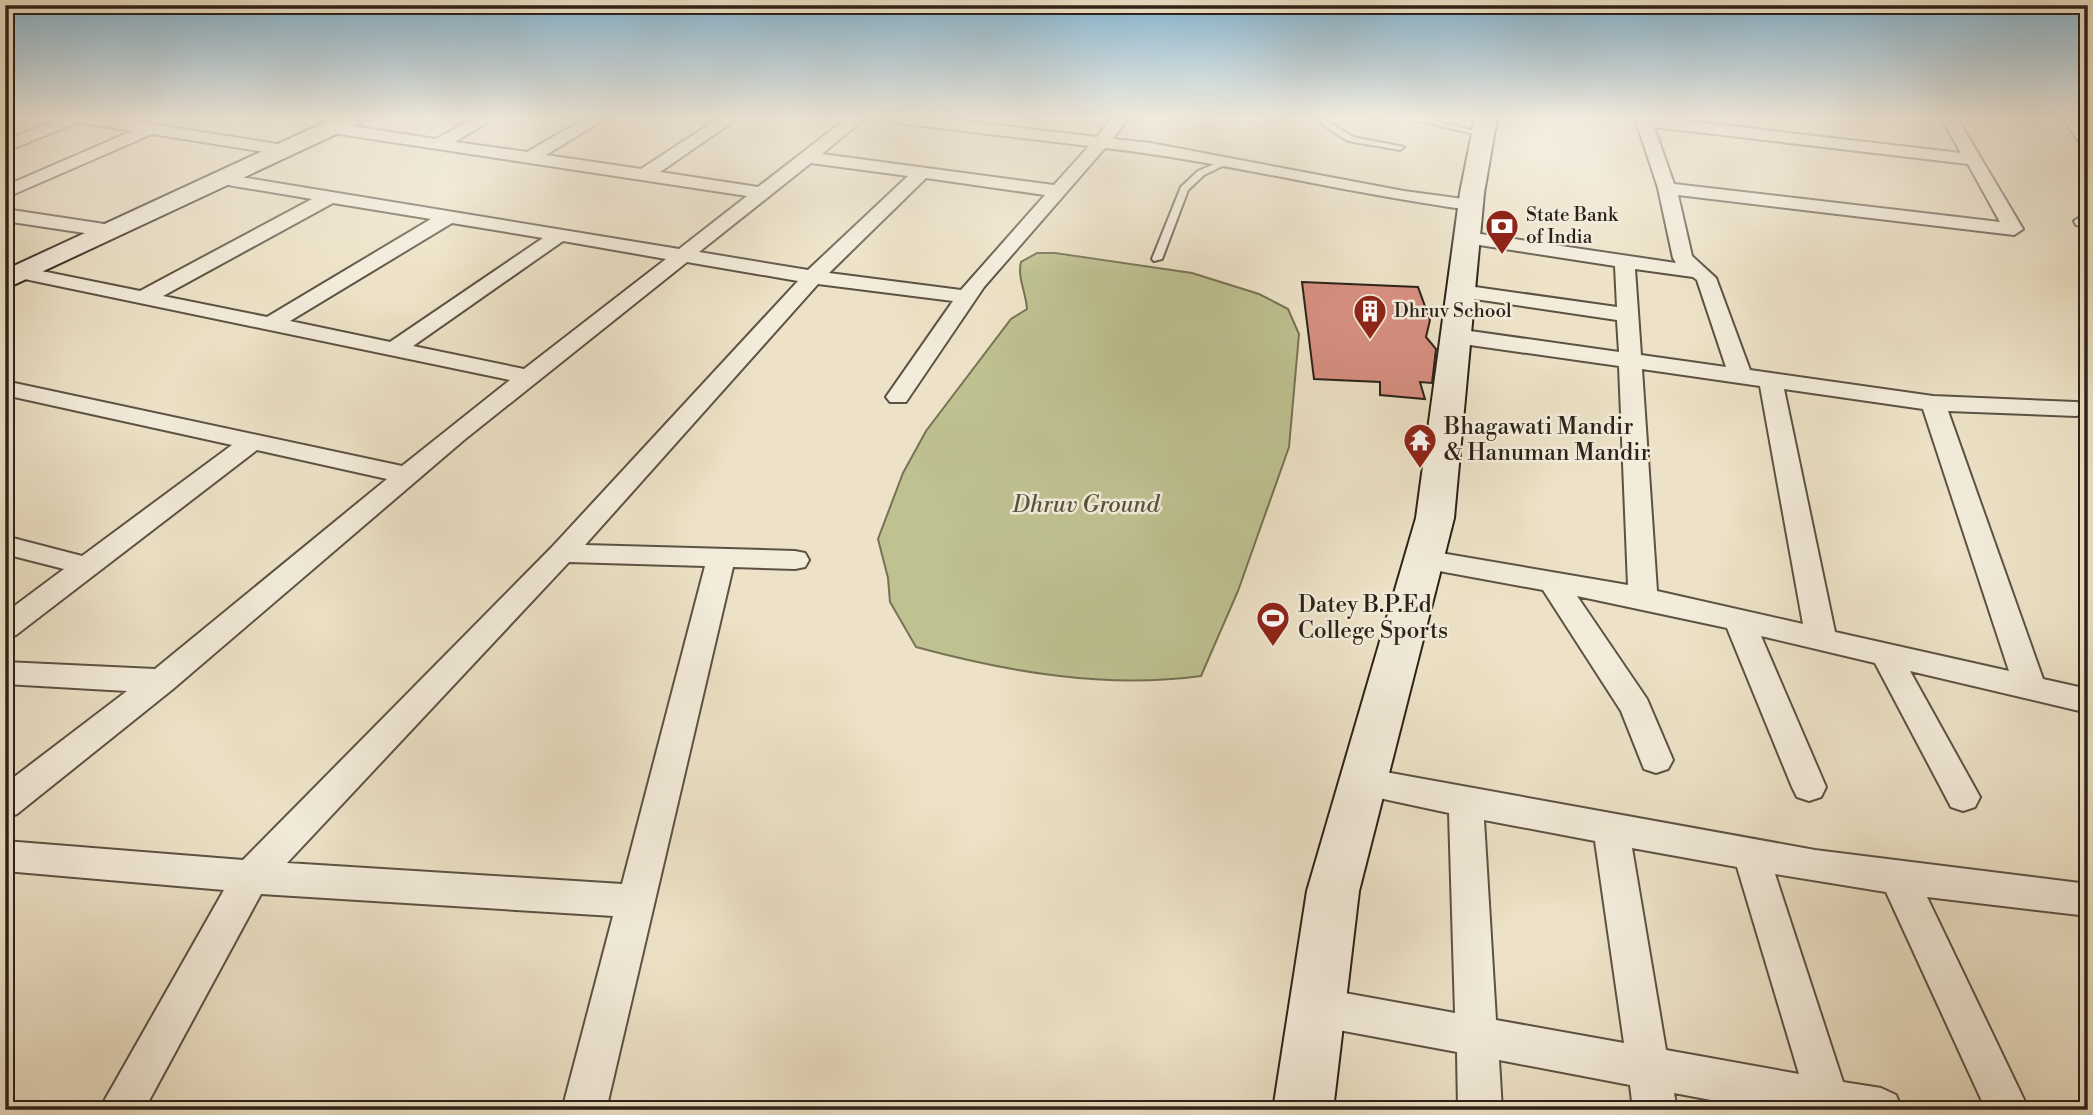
<svg xmlns="http://www.w3.org/2000/svg" width="2093" height="1115" font-family="'Libre Bodoni',serif">
<style>
.green{fill:#bfc191;stroke:#767255;stroke-width:2}
.building{fill:#d78f81;stroke:#2c2219;stroke-width:2}
.lines{fill:none;stroke-linecap:round;stroke-linejoin:round}
.lane-casing{stroke:#5c5244;stroke-width:4}
.street-casing{stroke:#5c5244;stroke-width:4}
.secondary-casing{stroke:#2c2219;stroke-width:4}
.lane{fill:#f3ecdb;fill-rule:evenodd}
.street{fill:#f3ecdb;fill-rule:evenodd}
.secondary{fill:#f3ecdb;fill-rule:evenodd}
.labels{text-anchor:middle;dominant-baseline:central;stroke-width:5;stroke-linejoin:round;paint-order:stroke}
.far-poi-label{font-size:19px;fill:#2c2219;stroke:#f3ecdb;text-anchor:start}
.poi-label{font-size:23px;fill:#2c2219;stroke:#f3ecdb;text-anchor:start}
.park-label{font-size:23px;font-style:italic;fill:#58523d;stroke:#f3ecdb}
</style>
<rect width="100%" height="100%" fill="#ede2c7"/>
<filter id="stains"><feTurbulence type="fractalNoise" baseFrequency=".00286" numOctaves="4"/><feColorMatrix values="0 0 0 0 .2 0 0 0 0 .09 0 0 0 0 .02 0 0 0 .5 -.17"/></filter>
<radialGradient id="worn" r=".72"><stop offset=".6" stop-color="#630" stop-opacity="0"/><stop offset="1" stop-color="#630" stop-opacity=".3"/></radialGradient>
<path class="green" d="M1037 253H1055L1192 273 1259 294 1288 309 1299 334 1289 447 1238 591 1201 676C1106 689 1008 672 916 647L890 602 888 578 878 539 903 473 926 431 1011 319 1027 309C1026 292 1017 277 1021 262Z"/>
<path class="building" d="M1302 282 1418 287 1430 320 1426 337 1436 349 1432 383 1420 382 1425 399 1380 395V382L1314 379Z"/>
<g class="lines">
<defs>
<path id="lane" d="M1312 118H1322L1353 137 1404 147 1400 150 1348 141Z
M1406 118H1422L1487 134 1483 136Z
M1224 160 1231 162 1204 175 1188 190 1162 259 1154 261 1152 259 1181 187 1198 171Z"/>
<path id="street" d="M60 118H112L284 145 292 150 284 155 152 134 5 198V186L132 131 78 122 5 152V141Z
M474 118H494L455 142 527 152 586 118H606L546 155 641 169 719 118H738L660 172 758 187 847 118H865L822 154 1054 185 1089 146 897 123 889 118H939L1097 137 1112 118H1128L1113 139 1150 143 1404 191 1471 200 1480 205 1471 210C1348 194 1228 162 1105 148L984 287 906 402H890L886 397 953 301 818 284 585 545 795 551 805 553 809 560 805 567 795 569 733 567 606 1110H562L613 916 261 894 144 1110H99L224 890 5 871V841L243 860 552 547 798 281 687 262 464 440 173 689 17 814 5 818V784L127 691 5 684V662L155 669 387 479 257 450 16 635 5 638V613L64 569 5 554V536L82 556 232 445 5 395V381L402 466 510 380 15 277 12 273 15 269 22 267 140 291 312 199 216 183 213 179 216 175 222 174 679 249 747 196 332 133 324 128 332 123 436 139ZM811 163 908 176 808 270 699 252ZM926 178 1045 195 961 290 829 273ZM333 203 431 219 267 317 163 296ZM452 223 543 238 390 342 290 321ZM563 241 666 259 524 369 413 346ZM569 562 705 566 622 884 287 863Z
M1635 118H1661L1961 153 1941 118H1957L2023 229 2014 235 1678 195 1692 256 1716 278 1750 370 1933 396 2076 402 2084 404 2088 409 2084 414 2076 416 1948 411 2043 679 2088 689V713L1910 671 1980 797 1975 807 1963 811 1951 807 1875 663 1761 636 1826 787 1821 797 1809 801 1797 797 1792 787 1727 628 1577 596 1647 699 1673 760 1668 769 1656 773 1644 769 1621 711 1543 590 1423 568 1413 566 1409 559 1413 552 1423 550 1628 585 1619 366 1456 343 1448 341 1445 336 1448 331 1456 329 1619 352 1617 320 1461 297 1454 295 1451 291 1454 287 1461 285 1617 307 1615 266 1460 242 1457 238 1467 232 1676 263 1673 258 1658 188ZM1654 127 1968 164 2000 222 1674 184ZM1635 269 1693 277 1697 280 1726 367 1641 355ZM1642 369 1760 386 1803 624 1657 591ZM1784 389 1923 409 2009 671 1835 632Z
M2063 118H2079L2088 130V147L2082 146Z
M5 209 111 225 121 231 111 237 5 221Z
M2083 215H2088V227L2076 225 2074 221Z
M1363 768 1815 850 2088 884V916L1927 897 2029 1110H1986L1886 892 1775 874 1843 1082 1881 1088 1896 1095 1902 1110H1764L1674 1093 1677 1110H1633L1630 1085 1499 1060 1502 1110H1458L1457 1052 1317 1026 1303 1020 1297 1007 1303 994 1317 988 1455 1013 1449 813 1351 792 1346 782 1351 772ZM1484 820 1595 841 1624 1043 1496 1020ZM1632 848 1737 867 1799 1074 1666 1050Z"/>
<path id="secondary" d="M334 118H363L360 123 5 289V270Z
M1475 118H1497L1484 193 1454 518 1359 891 1333 1110H1273L1307 891 1416 518 1460 193Z"/>
</defs>
<use href="#lane" class="lane-casing"/>
<use href="#street" class="street-casing"/>
<use href="#secondary" class="secondary-casing"/>
<use href="#lane" class="lane"/>
<use href="#street" class="street"/>
<use href="#secondary" class="secondary"/>
</g>
<linearGradient id="sky" x2="0" y2="1"><stop stop-color="#88b8d5"/><stop offset="0.43" stop-color="#f7f2e6"/><stop offset="1" stop-color="#f7f2e6" stop-opacity="0"/></linearGradient>
<rect width="2093" height="274" fill="url(#sky)"/>
<defs>
<symbol id="bank-pin" viewBox="-11 -11 22 30"><path d="M0 17L-7.5 6A9.5 9.5 0 1 1 7.5 6Z" fill="#8f2418" stroke="#f3ecdb"/><path d="M-6-4H6V4H-6ZM0-2.3a2.3 2.3 0 1 0 0 4.6a2.3 2.3 0 1 0 0-4.6Z" fill="#fff"/></symbol>
<symbol id="building-pin" viewBox="-11 -11 22 30"><path d="M0 17L-7.5 6A9.5 9.5 0 1 1 7.5 6Z" fill="#8f2418" stroke="#f3ecdb"/><path d="M-4-6H4V6H1V3H-1V6H-4ZM-2.5-4.3h1.7v1.8h-1.7ZM.8-4.3h1.7v1.8H.8ZM-2.5-1h1.7V.8h-1.7ZM.8-1h1.7V.8H.8Z" fill="#fff"/></symbol>
<symbol id="temple-pin" viewBox="-11 -11 22 30"><path d="M0 17L-7.5 6A9.5 9.5 0 1 1 7.5 6Z" fill="#8f2418" stroke="#f3ecdb"/><path d="M0-6L5-2H3V0L6.5 2.5H4V6H1.5V3h-3V6H-4V2.5H-6.5L-3 0V-2H-5Z" fill="#fff"/></symbol>
<symbol id="stadium-pin" viewBox="-11 -11 22 30"><path d="M0 17L-7.5 6A9.5 9.5 0 1 1 7.5 6Z" fill="#8f2418" stroke="#f3ecdb"/><path d="M0-5a6.5 5 0 1 0 0 10a6.5 5 0 1 0 0-10ZM-3.5-1.8h7v3.6h-7Z" fill="#fff"/></symbol>
</defs>
<g fill-rule="evenodd">
<use href="#bank-pin" x="1483" y="207" width="38" height="52"/>
<use href="#building-pin" x="1351" y="292" width="38" height="52"/>
<use href="#temple-pin" x="1401" y="421" width="38" height="52"/>
<use href="#stadium-pin" x="1254" y="599" width="38" height="52"/>
</g>
<g class="labels">
<g class="far-poi-label">
<text x="1526" y="215">State Bank<tspan x="1526" dy="22">of India</tspan></text>
<text x="1394" y="311">Dhruv School</text>
</g>
<g class="poi-label">
<text x="1444" y="427">Bhagawati Mandir<tspan x="1444" dy="26">&amp; Hanuman Mandir</tspan></text>
<text x="1298" y="605">Datey B.P.Ed<tspan x="1298" dy="26">College Sports</tspan></text>
</g>
<g class="park-label">
<text x="1086" y="505">Dhruv Ground</text>
</g>
</g>
<rect width="2093" height="1115" fill="none" stroke="#ede2c7" stroke-width="28"/>
<rect x="7" y="7" width="2079" height="1101" fill="none" stroke="#2c2219" stroke-width="3.5"/>
<rect x="14" y="14" width="2065" height="1087" fill="none" stroke="#2c2219" stroke-width="2"/>
<rect width="100%" height="100%" filter="url(#stains)"/>
<rect width="100%" height="100%" fill="url(#worn)"/>
</svg>
